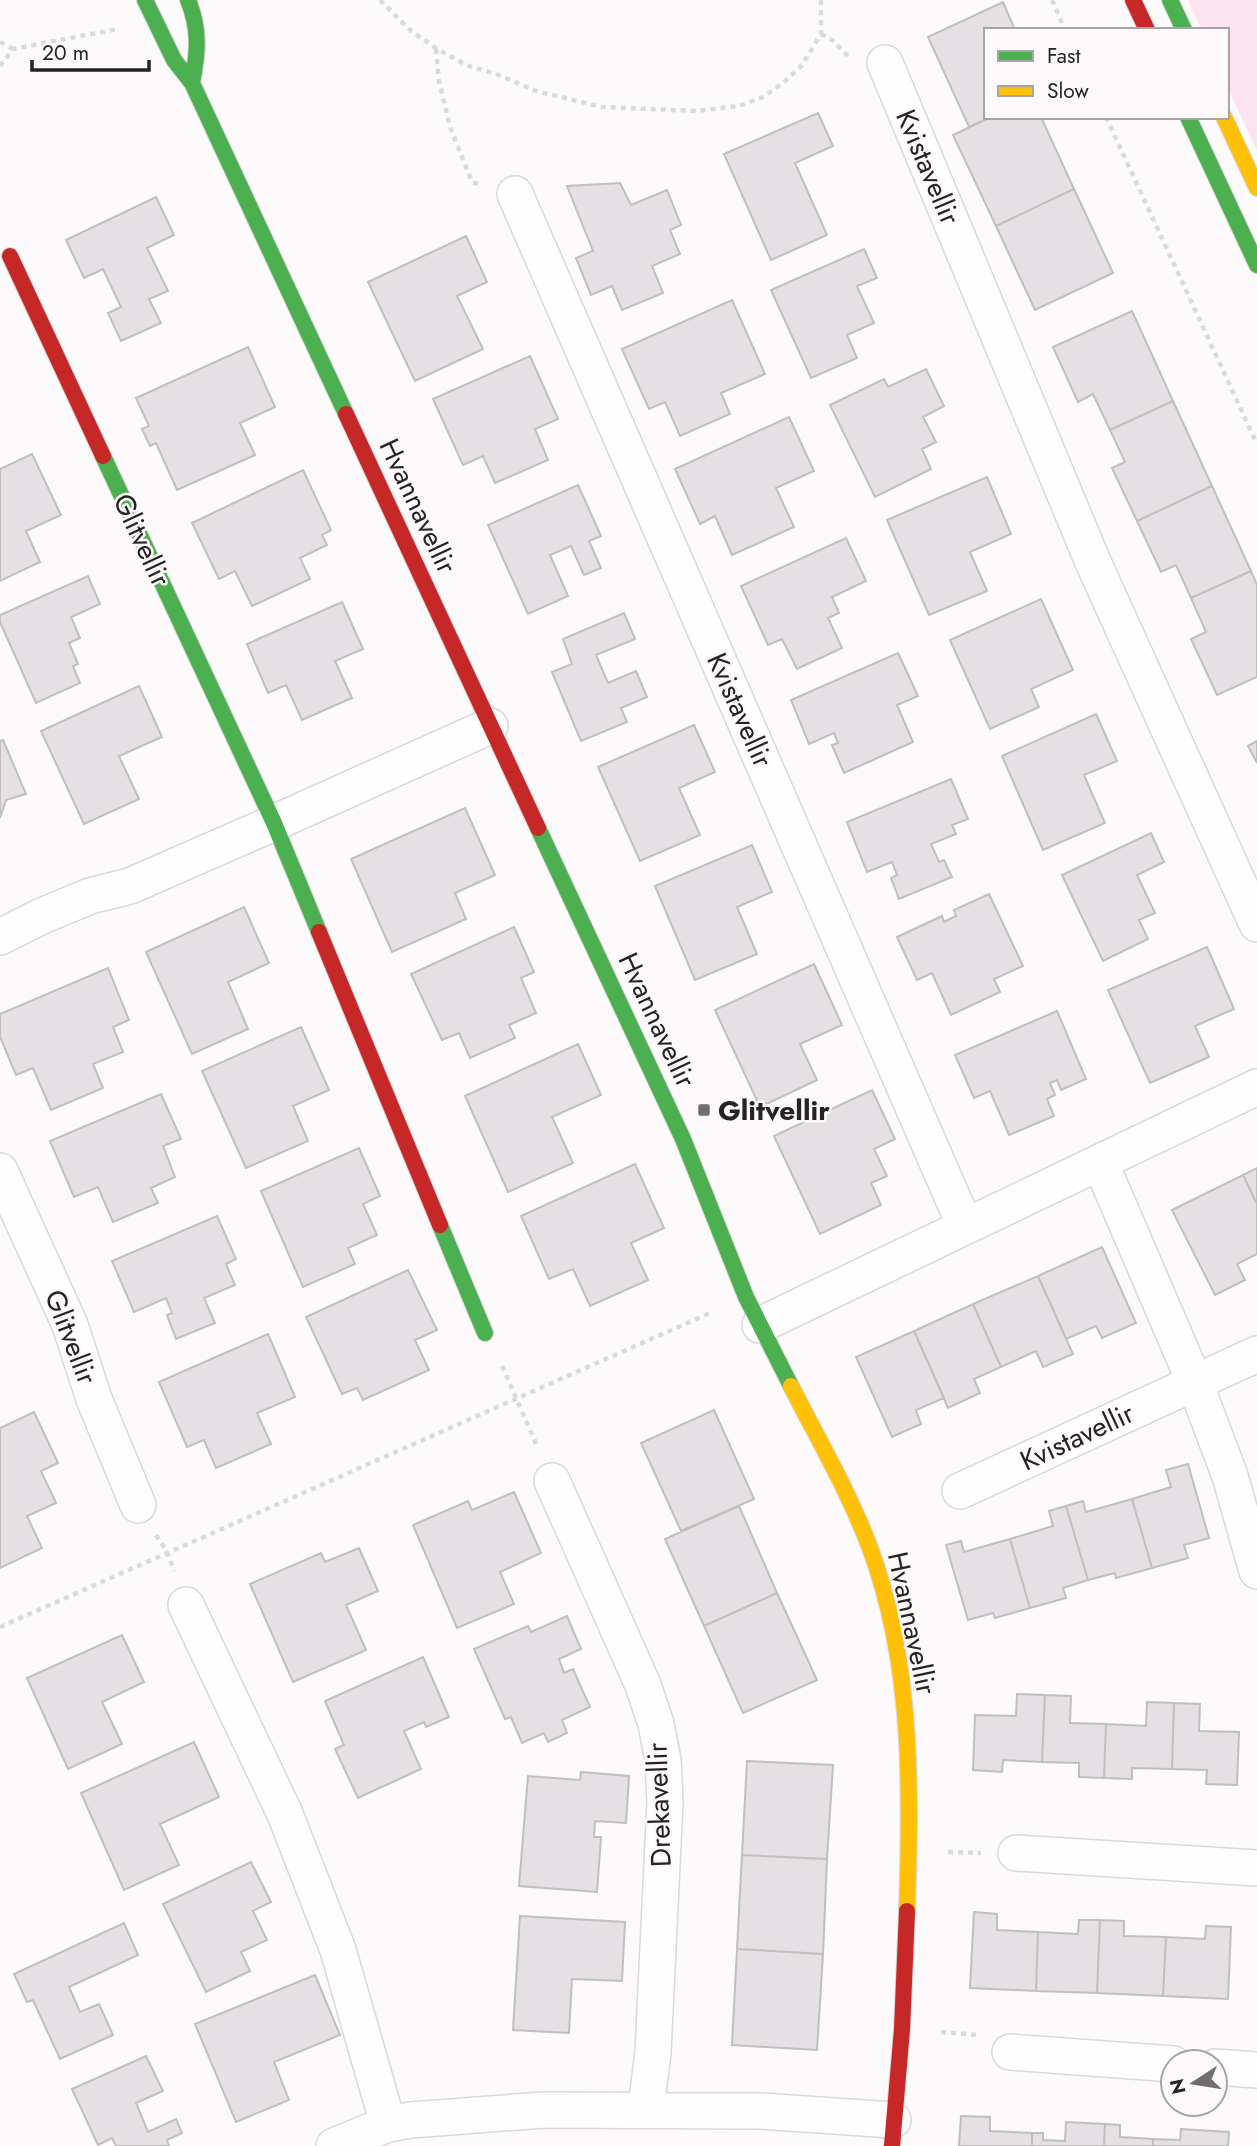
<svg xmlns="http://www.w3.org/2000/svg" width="1257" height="2146" font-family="Jost,sans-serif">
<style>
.green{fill:#fbe3ef}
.building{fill:#e5e0e3;stroke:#c2bec0;stroke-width:2}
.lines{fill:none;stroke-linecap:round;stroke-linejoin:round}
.street-casing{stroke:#dcd7d9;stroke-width:38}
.fast-casing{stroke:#dcd7d9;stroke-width:18}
.slow-casing{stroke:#dcd7d9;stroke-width:18}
.jam-casing{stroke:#dcd7d9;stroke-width:18}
.path{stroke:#dadada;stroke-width:4.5;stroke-dasharray:5 5;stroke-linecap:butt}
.street{stroke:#fffefe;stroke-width:35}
.fast{stroke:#4caf50;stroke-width:16}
.slow{stroke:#ffc107;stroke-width:16}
.jam{stroke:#c62828;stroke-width:16}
.poi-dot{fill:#726d70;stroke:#fdf9fb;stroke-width:2.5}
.labels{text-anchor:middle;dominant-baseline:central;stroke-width:5;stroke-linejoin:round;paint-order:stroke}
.street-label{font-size:28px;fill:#282125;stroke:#fdf9fb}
.poi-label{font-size:28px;font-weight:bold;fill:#282125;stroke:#fdf9fb;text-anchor:start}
</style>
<rect width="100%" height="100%" fill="#fcfafb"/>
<path class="green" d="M1188 0H1257V151L1227 86V30H1202Z"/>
<path class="building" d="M1003 2 1015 30H986V117H991L969 127 928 37Z
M818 113 833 146 795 163 827 235 771 260 724 154Z
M991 117H1041L1074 189 996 226 953 135Z
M620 183 631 205 667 190 681 225 670 230 680 254 652 266 663 293 622 310 612 286 591 295 576 258 593 251 567 186Z
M1074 189 1113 273 1035 310 996 226Z
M156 197 174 235 147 248 168 291 149 299 161 323 121 341 108 313 121 307 103 269 84 278 66 240Z
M466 236 487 282 457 296 483 349 415 381 368 282Z
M864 249 877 278 857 286 874 323 847 335 857 358 811 378 771 290Z
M732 300 765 374 721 393 730 414 680 436 665 402 649 409 622 349Z
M1132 311 1173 401 1110 430 1093 394 1078 402 1053 347Z
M248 347 275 407 240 423 255 455 177 490 156 443 150 446 142 429 149 426 136 398Z
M530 356 558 419 535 429 548 460 495 483 483 456 463 465 433 399Z
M926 369 944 406 923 417 936 442 922 449 931 469 875 497 830 405 884 379 888 387Z
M1173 401 1212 486 1137 521 1112 468 1125 462 1110 430Z
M789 417 814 471 776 488 794 527 732 555 715 516 700 524 675 469Z
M32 454 61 515 26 531 40 562 0 581V469Z
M303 470 331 530 322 535 327 545 300 558 310 579 252 606 235 571 219 579 192 523Z
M987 477 1011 534 970 552 987 591 929 615 887 520Z
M578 485 601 536 589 541 601 568 584 575 571 546 550 555 568 596 528 614 488 525Z
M1212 486 1251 571 1191 598 1176 565 1161 572 1137 521Z
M846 538 866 581 832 597 839 613 828 618 842 648 797 669 782 639 768 645 741 586Z
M1251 571 1257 585V677L1217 695 1191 639 1206 632 1191 598Z
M88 576 100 604 71 617 80 638 69 643 78 664 73 666 80 683 36 703 0 622V615Z
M1041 599 1073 670 1031 689 1039 707 990 729 950 640Z
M342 602 363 649 335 661 352 698 302 720 286 685 268 693 247 644Z
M624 613 635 639 596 655 608 683 636 671 647 697 621 708 627 722 581 741 552 672 572 664 563 639Z
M898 653 918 696 897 705 913 742 844 773 832 745 838 743 834 733 809 744 791 700Z
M139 686 162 737 119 756 139 799 84 824 41 731Z
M1096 714 1117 761 1084 775 1105 823 1043 850 1002 756Z
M694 725 715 772 679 788 700 835 640 861 598 767Z
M3 740 26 794 6 800 0 818V741Z
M1257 741V763L1248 746Z
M951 779 968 819 952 825 956 834 931 844 939 862 944 860 952 877 899 899 891 878 897 875 892 862 867 872 847 822Z
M465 808 495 875 455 893 466 919 392 952 351 859Z
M1151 833 1164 862 1137 875 1155 913 1139 920 1148 939 1103 961 1062 875Z
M752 845 772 892 737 907 757 954 695 980 655 886Z
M989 894 1023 966 994 979 1000 992 951 1015 932 973 917 980 897 937 942 916 944 922 956 916 954 910Z
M244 907 269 963 228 982 248 1029 192 1054 146 952Z
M514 927 534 972 521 978 536 1013 509 1025 515 1038 470 1058 459 1033 442 1040 411 974Z
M1207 947 1234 1009 1195 1026 1209 1057 1150 1083 1108 990Z
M814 964 842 1025 800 1044 817 1080 760 1107 715 1010Z
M108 968 129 1020 113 1027 123 1052 93 1064 103 1088 51 1110 33 1068 16 1075 0 1037V1014Z
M1057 1011 1086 1079 1061 1090 1057 1080 1050 1083 1055 1095 1047 1099 1054 1116 1009 1135 990 1091 974 1098 955 1055Z
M301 1027 329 1090 293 1106 308 1141 246 1168 202 1071Z
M578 1044 601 1095 552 1117 573 1163 508 1192 465 1096Z
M872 1090 895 1139 874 1149 887 1176 871 1183 881 1205 820 1234 774 1136Z
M161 1094 181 1139 163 1146 175 1177 151 1188 158 1203 113 1222 98 1187 74 1197 50 1141Z
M359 1148 380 1196 363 1204 377 1235 348 1248 355 1264 303 1287 261 1191Z
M635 1164 664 1228 631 1243 648 1280 590 1306 573 1269 549 1279 521 1216Z
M1257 1168V1204L1243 1175Z
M1243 1175 1257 1204V1254L1237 1264 1245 1280 1215 1295 1172 1210Z
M217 1216 236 1259 226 1264 235 1285 204 1298 215 1323 176 1339 167 1315 172 1313 166 1298 134 1312 112 1261Z
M1102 1247 1136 1323 1102 1338 1096 1326 1066 1339 1038 1276Z
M408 1270 437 1330 415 1340 429 1370 363 1400 357 1388 342 1394 306 1317Z
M1038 1276 1073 1354 1043 1367 1036 1351 1001 1367 973 1304Z
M973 1304 1001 1367 974 1379 980 1393 948 1408 914 1331Z
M914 1331 944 1398 916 1410 921 1424 892 1437 856 1357Z
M268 1334 295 1397 257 1413 271 1444 216 1468 204 1440 187 1447 159 1382Z
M714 1410 754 1499 681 1531 641 1443Z
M34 1412 58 1463 41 1471 56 1503 27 1516 42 1548 0 1568V1428Z
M1188 1464 1209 1538 1184 1545 1188 1558 1152 1568 1132 1499 1171 1487 1166 1470Z
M514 1492 541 1553 500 1572 514 1604 457 1628 413 1525 468 1501 472 1510Z
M1132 1499 1152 1568 1116 1578 1115 1573 1088 1580 1066 1506 1083 1501 1086 1512Z
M739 1506 777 1593 704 1626 665 1539Z
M1066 1506 1088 1580 1063 1588 1066 1598 1030 1608 1010 1539 1053 1526 1049 1511Z
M1010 1539 1030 1608 995 1618 993 1613 968 1620 946 1545 961 1541 964 1552Z
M359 1548 378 1591 346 1605 366 1650 293 1682 250 1584 321 1553 325 1562Z
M777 1593 817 1680 743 1713 704 1626Z
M567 1616 581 1649 559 1659 564 1673 573 1669 590 1707 562 1720 567 1733 548 1742 544 1733 522 1743 511 1717 505 1719 474 1649 528 1626 531 1632Z
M122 1635 144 1682 102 1702 122 1744 68 1769 27 1678Z
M423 1657 449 1717 426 1727 424 1722 404 1731 421 1769 358 1798 335 1749 344 1745 325 1701Z
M1017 1694 1045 1695 1042 1762 1003 1760 1002 1772 973 1770 975 1715 1016 1716Z
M1045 1695 1071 1696 1070 1723 1106 1724 1104 1778 1079 1777V1763L1042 1762Z
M1147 1702 1174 1703 1172 1769 1132 1768V1779L1104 1778 1106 1724 1146 1726Z
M1174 1703 1200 1704 1199 1731 1239 1732 1237 1785 1206 1784 1207 1770 1172 1769Z
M194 1742 219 1797 160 1824 179 1865 124 1890 81 1793Z
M747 1761 833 1765 827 1859 742 1855Z
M581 1772 629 1776 626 1823 595 1821 594 1837H601L597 1892 519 1886 528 1776 580 1780Z
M742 1855 827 1859 823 1954 737 1949Z
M251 1862 271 1902 253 1911 267 1940 241 1952 250 1971 206 1992 163 1904Z
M974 1912 997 1914V1930L1038 1932 1036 1991 970 1988Z
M520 1916 625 1922 622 1981 572 1979 569 2033 513 2030Z
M1079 1920H1100L1097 1993 1036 1991 1038 1932 1078 1934Z
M1100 1920 1124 1921V1936L1166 1937 1163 1996 1097 1993Z
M124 1923 138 1955 69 1987 80 2012 99 2004 113 2035 60 2059 33 2000 27 2002 14 1974Z
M1206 1926 1231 1927 1228 1999 1163 1996 1166 1937 1205 1939Z
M737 1949 823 1954 817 2050 732 2045Z
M315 1975 340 2035 274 2062 289 2100 236 2122 195 2024Z
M146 2056 163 2091 136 2103 148 2132 176 2119 182 2133 167 2140 169 2146H116L112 2138 98 2145 72 2089Z
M961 2116 990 2117V2131L1032 2133V2146H959Z
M1066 2122 1105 2124 1104 2146H1032V2133H1043V2140L1065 2141Z
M1105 2124 1120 2125V2137L1153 2139V2146H1104Z
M1181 2129 1229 2132 1228 2146H1153V2139L1180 2140Z"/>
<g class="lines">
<defs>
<path id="street" d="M885 63 1093 562 1257 924
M515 194 965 1226
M0 937 42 916 90 896 130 886 274 823 490 726
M1100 1162 1195 1383 1230 1476 1257 1571
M0 1171 70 1325 94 1399 138 1505
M760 1325 1257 1087
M552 1481 643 1685 656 1724 663 1760 665 1802 653 2052 646 2109
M960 1491 1257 1354
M186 1605 285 1814 338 1950 388 2124
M1016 1853 1257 1868
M1010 2052 1173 2064
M1215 2067 1257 2070
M334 2146 388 2124 411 2120 543 2110 760 2111 893 2120"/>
<path id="fast" d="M145 0 174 60 192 83 346 414
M188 0C200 29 198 53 192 83
M1170 0 1184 30
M1188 117 1257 265
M103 456 274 823 319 932
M538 828 683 1139 746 1297 791 1386
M440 1225 485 1333"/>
<path id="slow" d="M1224 117 1257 188
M791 1386C818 1439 849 1492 870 1548 913 1663 911 1790 907 1911"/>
<path id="jam" d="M1133 0 1147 30
M10 256 103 456
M346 414 538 828
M319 932 440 1225
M892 2146 902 2029 907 1911"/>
</defs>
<use href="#street" class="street-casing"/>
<use href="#fast" class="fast-casing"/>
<use href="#slow" class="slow-casing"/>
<use href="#jam" class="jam-casing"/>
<path class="path" d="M380 0 411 31 436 48 466 65 496 74 536 91 602 107 696 111 739 106 763 97 783 83 802 65 821 34V0
M1052 0 1065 30
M821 34 832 40 848 56
M0 42 13 49
M436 49 439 81 450 127 472 182 478 184
M0 66 13 49 118 29
M1106 117 1257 444
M502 1366 538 1448
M156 1535 167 1552 174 1571
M0 1627 710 1313
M948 1852 981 1853
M941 2032 978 2035"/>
<use href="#street" class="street"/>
<use href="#fast" class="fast"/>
<use href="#slow" class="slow"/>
<use href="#jam" class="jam"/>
</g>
<rect class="poi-dot" x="697" y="1103" width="14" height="14" rx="3.5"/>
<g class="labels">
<g class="street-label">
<text transform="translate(928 167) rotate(67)">Kvistavellir</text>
<text transform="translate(418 506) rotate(65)">Hvannavellir</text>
<text transform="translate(142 540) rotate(65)">Glitvellir</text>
<text transform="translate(740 710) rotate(66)">Kvistavellir</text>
<text transform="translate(657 1020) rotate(65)">Hvannavellir</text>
<text transform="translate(71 1337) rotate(69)">Glitvellir</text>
<text transform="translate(1077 1437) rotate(-25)">Kvistavellir</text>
<text transform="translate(912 1623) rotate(78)">Hvannavellir</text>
<text transform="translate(659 1805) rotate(-92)">Drekavellir</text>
</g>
<g class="poi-label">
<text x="718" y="1110">Glitvellir</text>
</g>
</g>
<rect x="984" y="28" width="245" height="91" fill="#fdf9fb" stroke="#a8a3a5" stroke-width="2"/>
<rect x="998" y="51" width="35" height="10" fill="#4caf50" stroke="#a8a3a5" stroke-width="2"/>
<text x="1047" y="63" font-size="21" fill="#282125">Fast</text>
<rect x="998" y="86" width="35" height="10" fill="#ffc107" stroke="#a8a3a5" stroke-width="2"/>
<text x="1047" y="98" font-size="21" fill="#282125">Slow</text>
<g transform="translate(1194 2083) rotate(258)"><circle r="33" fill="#fdf9fb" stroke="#a8a3a5" stroke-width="2"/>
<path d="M0-5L12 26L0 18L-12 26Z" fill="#726d70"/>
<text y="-10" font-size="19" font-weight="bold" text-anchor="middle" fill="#282125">N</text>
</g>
<path d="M32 60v10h117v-10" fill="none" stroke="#282125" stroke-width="3.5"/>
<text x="42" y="60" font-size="21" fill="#282125" stroke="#fdf9fb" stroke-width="5" paint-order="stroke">20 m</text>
</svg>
